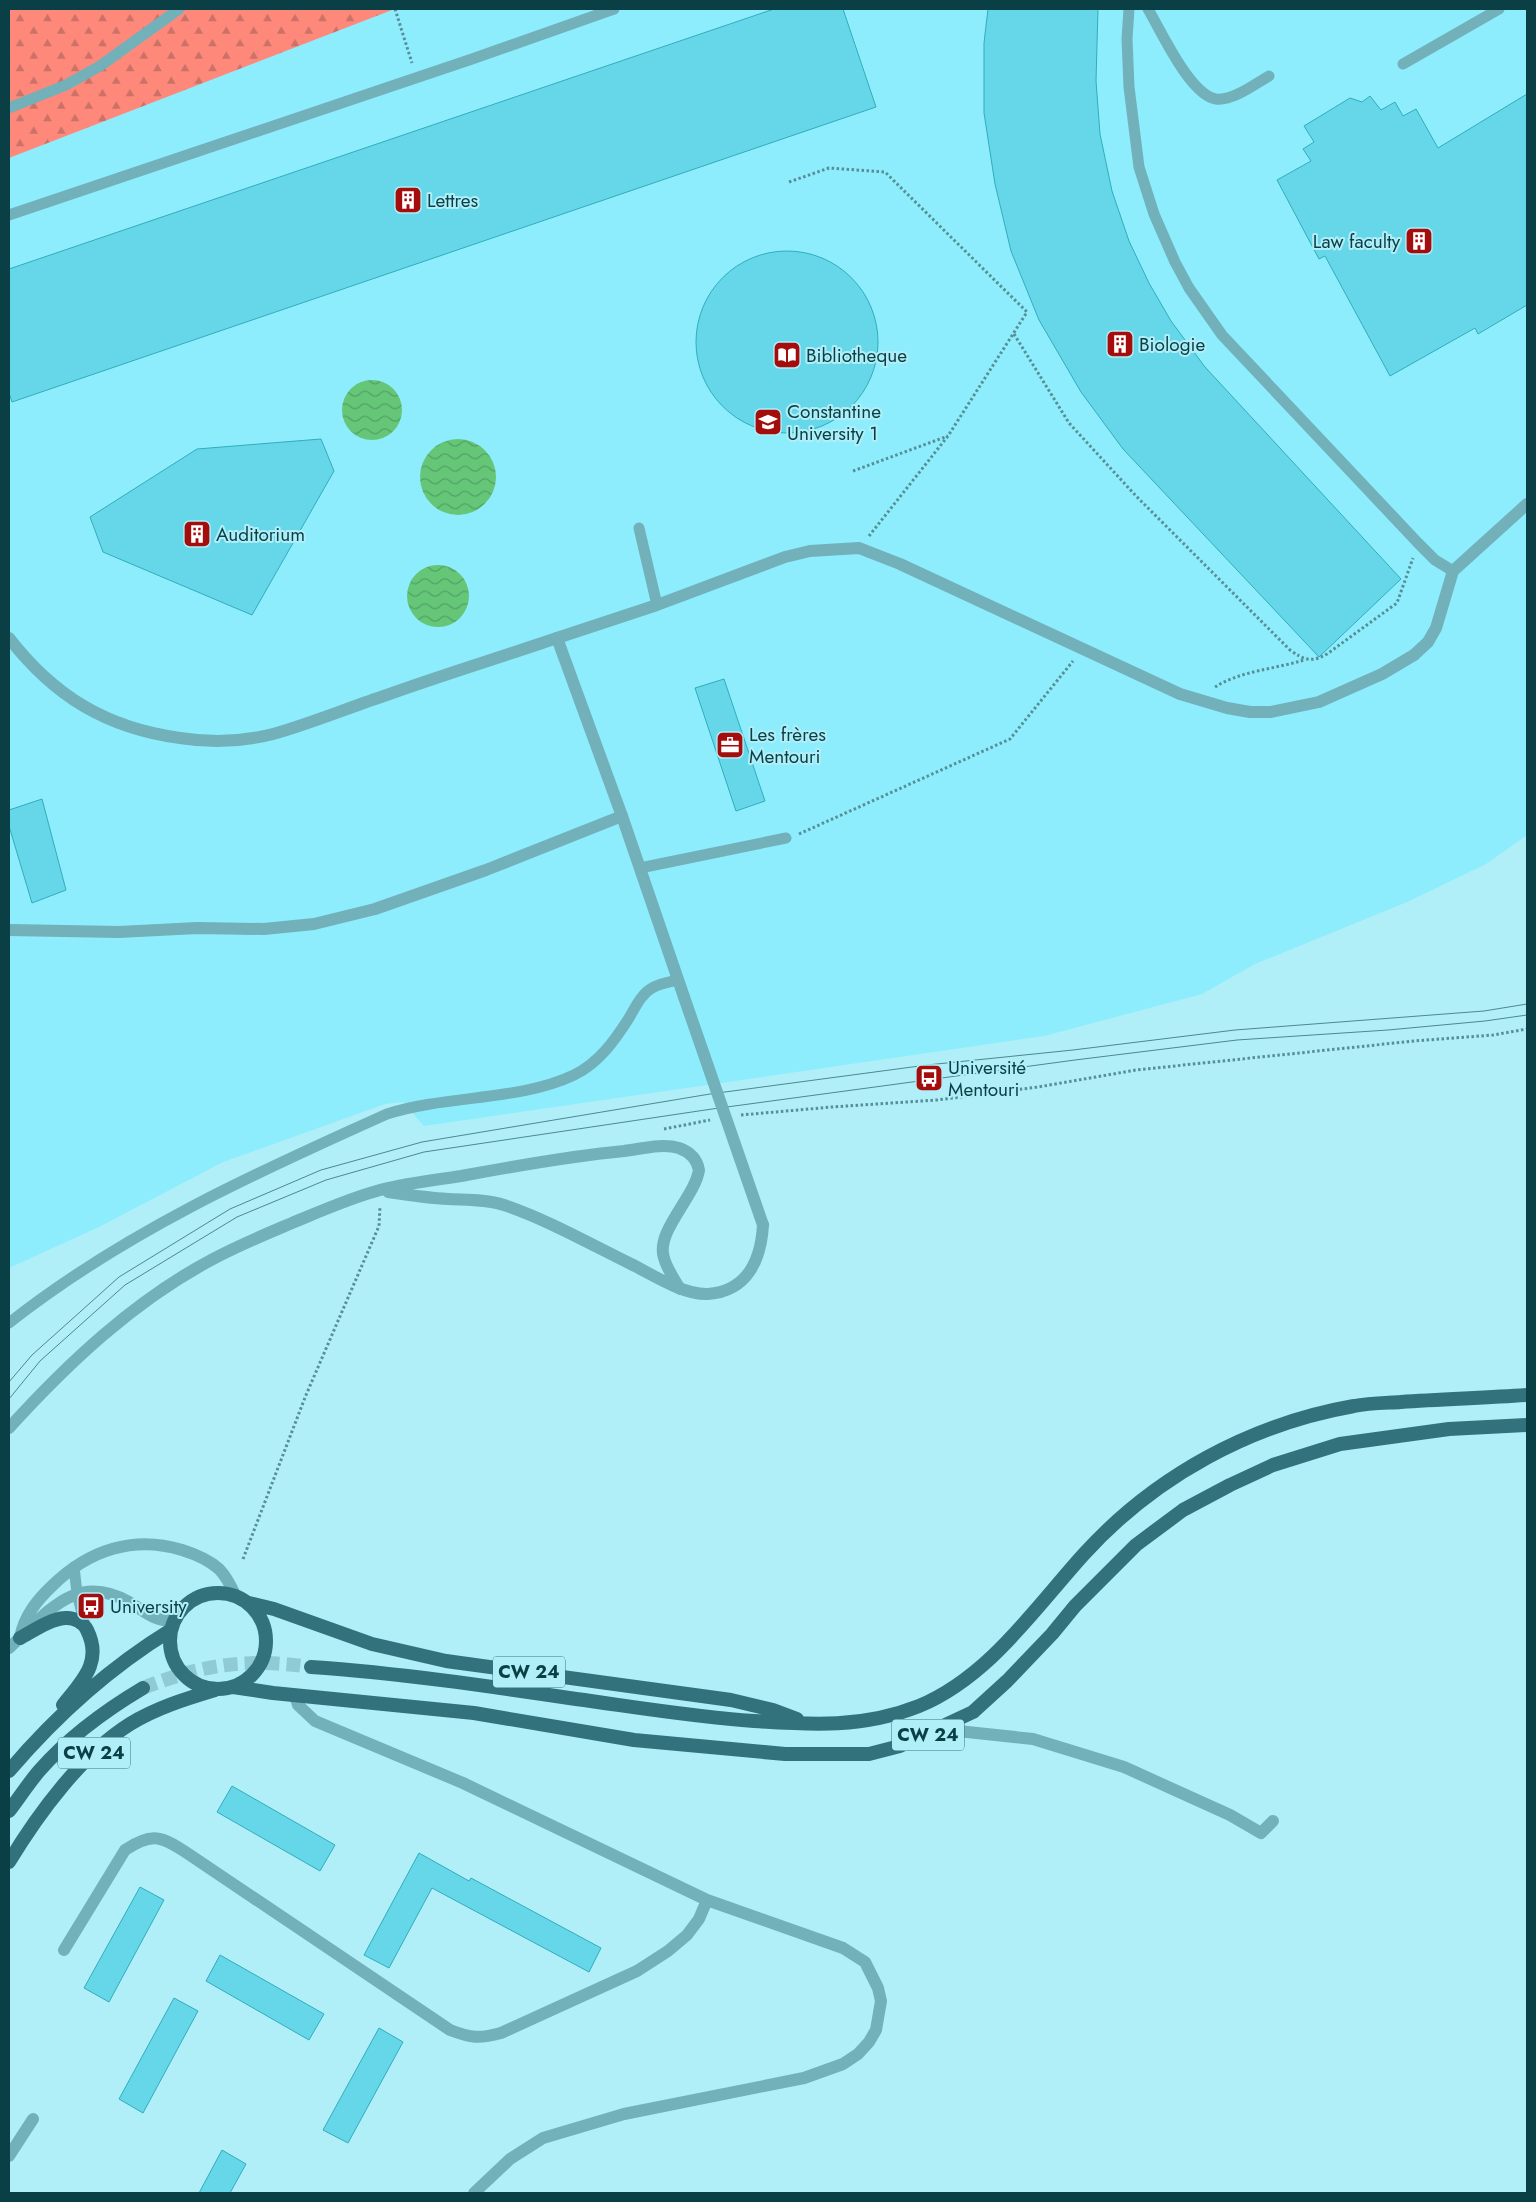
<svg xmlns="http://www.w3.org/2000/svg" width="1536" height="2202" font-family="Jost,sans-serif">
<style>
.built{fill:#8dedfc}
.forest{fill:url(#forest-firs)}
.water{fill:url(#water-waves)}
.building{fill:#65d7e8;stroke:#32acbd}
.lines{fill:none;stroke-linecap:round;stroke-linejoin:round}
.trunk-tunnel{stroke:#8fcbd4;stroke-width:14;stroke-dasharray:14 7;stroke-linecap:butt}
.path{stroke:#568f97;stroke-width:3;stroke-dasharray:2.5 2.5;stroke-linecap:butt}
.service{stroke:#72b0ba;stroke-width:11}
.minor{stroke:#72b0ba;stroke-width:12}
.tertiary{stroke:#72b0ba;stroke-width:12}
.trunk{stroke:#32727c;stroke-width:14}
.tram{stroke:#4e878f;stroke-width:1}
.tertiary-bridge{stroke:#72b0ba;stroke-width:12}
.labels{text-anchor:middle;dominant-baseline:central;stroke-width:4;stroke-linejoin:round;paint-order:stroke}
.shield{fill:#b0eef8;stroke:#3c747b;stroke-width:1}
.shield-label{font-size:18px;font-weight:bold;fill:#0a3f46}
.poi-label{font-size:19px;fill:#0a3f46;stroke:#b0eef8;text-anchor:start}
</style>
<defs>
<pattern id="forest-firs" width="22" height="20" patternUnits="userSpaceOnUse" patternTransform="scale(1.25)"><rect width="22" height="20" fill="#fe897a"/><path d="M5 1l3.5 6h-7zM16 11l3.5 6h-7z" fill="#cc7166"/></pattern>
<pattern id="water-waves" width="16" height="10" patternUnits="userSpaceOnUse" patternTransform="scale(1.25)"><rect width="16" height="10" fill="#65c678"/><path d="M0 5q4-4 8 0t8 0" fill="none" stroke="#51a264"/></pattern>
</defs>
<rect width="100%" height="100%" fill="#b0eef8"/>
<path class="built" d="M9 9H1527V835L1486 864 1407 902 1255 964 1202 994 1044 1036 424 1126 403 1102 385 1104 223 1162 99 1227 9 1268Z"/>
<path class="forest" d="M9 9H402L392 10 9 158Z"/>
<path class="water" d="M342 410a30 30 0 1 1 60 0a30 30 0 1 1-60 0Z
M420 477a38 38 0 1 1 76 0a38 38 0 1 1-76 0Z
M407 596a31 31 0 1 1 62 0a31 31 0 1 1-62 0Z"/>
<path class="building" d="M774 9H843L876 107 12 402 9 393V269Z
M988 9H1098L1096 81 1100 134 1112 191 1129 241 1149 283 1171 321 1205 367 1401 579 1319 657 1123 449 1081 392 1039 320 1011 251 995 184 984 113V43Z
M1527 94V305L1478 334 1475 328 1390 376 1325 256 1319 259 1277 180 1311 161 1303 149 1314 142 1304 126 1350 98 1362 102 1370 96 1381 110 1395 102 1403 116 1416 109 1438 148Z
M696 342a91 91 0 1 1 182 0a91 91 0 1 1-182 0Z
M321 439 334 471 252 615 103 552 90 517 197 449Z
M724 679 765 801 736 811 695 688Z
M42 799 66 890 32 903 9 826V810Z
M232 1786 335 1845 320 1871 217 1812Z
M419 1853 469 1881 471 1878 601 1948 589 1972 432 1888 389 1968 364 1955Z
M140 1887 164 1900 109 2002 84 1988Z
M220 1955 324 2014 309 2040 206 1981Z
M174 1998 198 2011 143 2113 119 2099Z
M379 2028 403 2042 348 2143 323 2130Z
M222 2150 246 2164 230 2193H199Z"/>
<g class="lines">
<path class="trunk-tunnel" d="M143 1688C204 1664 246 1658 311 1667"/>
<path class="path" d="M395 9 412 63
M789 182 829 168 885 172 1027 312 948 436 869 536
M1014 334 1069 423 1136 496 1290 650C1304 660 1311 663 1327 654L1397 603 1413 558
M853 471 948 436
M1215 687C1240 671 1275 669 1304 660
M799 834 1010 739 1073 661
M741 1115 832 1107 937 1100 1038 1087 1136 1070 1414 1041 1493 1035 1527 1029
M664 1129 710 1120
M243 1559 306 1395 379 1226 380 1206"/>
<path class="service" d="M1129 9 1127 39 1129 87 1139 167 1154 214 1175 262 1189 288 1222 335 1418 543 1435 560 1453 571
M1148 9C1161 31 1190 95 1216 99 1233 101 1255 84 1269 76
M1403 64 1499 9
M9 108 66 85 100 66 179 9
M9 215 472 59 614 9
M639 528 657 605
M640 868 786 838
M9 1323C123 1233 255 1173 387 1114 446 1095 520 1101 574 1075 599 1063 615 1040 629 1018 635 1008 641 994 652 988 660 983 669 982 678 980
M74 1567 77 1593 85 1626"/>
<path class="minor" d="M9 638C54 696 106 728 180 738 211 743 242 742 273 734 309 724 345 709 381 697 439 676 498 658 557 638
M9 930 119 932 197 928 264 929 314 924 375 909 486 870 622 816
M295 1695 298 1705 315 1721 463 1783 707 1900 843 1948 865 1962 878 1988 881 2001 876 2030 869 2042 858 2054 843 2064 804 2078 624 2114 543 2138 510 2159 474 2193
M939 1729 1033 1739 1124 1767 1230 1815 1261 1833 1273 1821
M64 1950 125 1850C152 1832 161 1836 187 1853L450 2030C471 2038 479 2039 501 2033L637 1971 668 1951 687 1935 699 1919 707 1900
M9 2156 33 2119"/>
<path class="tertiary" d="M684 997 622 816 557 638 657 605 785 557 810 551 859 548 900 564 1180 694 1227 708 1250 712H1271L1319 702 1382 674 1414 655 1428 642 1436 628 1453 571 1527 504
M388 1192C408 1195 427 1198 448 1199 466 1200 486 1199 504 1205 548 1220 590 1244 631 1264 653 1275 683 1295 708 1294 748 1291 761 1259 763 1225
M9 1428C68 1363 135 1300 213 1259 239 1245 266 1234 292 1223 321 1211 350 1198 380 1190 407 1183 435 1180 461 1176 515 1166 570 1156 624 1151 641 1149 662 1143 679 1148 690 1152 697 1159 699 1170 695 1197 655 1232 664 1258 667 1269 674 1279 680 1289
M20 1638C24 1616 37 1600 53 1585 89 1550 134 1535 182 1550 195 1554 209 1560 219 1569 226 1576 231 1586 235 1595
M9 1648C46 1615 74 1571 129 1602 146 1612 153 1621 174 1621"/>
<path class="trunk" d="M170 1641a48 48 0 1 1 96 0a48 48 0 1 1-96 0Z
M249 1603 274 1609 372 1644 446 1661 731 1700 773 1710 797 1719
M20 1638C33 1631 50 1619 65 1618 74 1617 84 1623 87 1630 103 1662 82 1681 63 1705
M311 1667C399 1673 488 1686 576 1699 635 1707 694 1717 754 1721 812 1725 864 1728 919 1706 989 1677 1035 1608 1084 1554 1155 1476 1251 1424 1354 1406 1369 1403 1385 1403 1401 1402 1443 1399 1485 1398 1527 1395
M233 1687 273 1693 474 1713 634 1740 785 1754H869L900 1746 973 1712 1007 1681 1052 1634 1075 1606 1136 1545 1183 1510 1230 1485 1273 1465 1340 1444 1449 1429 1527 1425
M9 1771C55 1717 109 1668 171 1630
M9 1811C19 1798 28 1784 39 1771 67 1739 106 1710 143 1688
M9 1862C38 1814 82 1754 130 1724 156 1708 185 1699 215 1690"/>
<path class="tram" d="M9 1382 32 1355 119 1277 230 1209 321 1170 422 1142 710 1094 927 1065 1073 1050 1235 1030 1484 1011 1527 1004
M9 1399 40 1361 125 1285 237 1217 326 1180 424 1152 712 1109 1075 1060 1237 1040 1388 1030 1485 1021 1527 1015"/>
<path class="tertiary-bridge" d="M684 997 763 1225"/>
</g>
<defs>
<symbol id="building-square" viewBox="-11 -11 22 22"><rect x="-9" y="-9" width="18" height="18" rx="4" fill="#a40d0c" stroke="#b0eef8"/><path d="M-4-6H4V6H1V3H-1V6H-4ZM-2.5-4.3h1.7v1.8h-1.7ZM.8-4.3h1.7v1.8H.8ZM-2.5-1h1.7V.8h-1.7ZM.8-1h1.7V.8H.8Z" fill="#fff"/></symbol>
<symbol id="library-square" viewBox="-11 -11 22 22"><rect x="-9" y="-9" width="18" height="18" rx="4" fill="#a40d0c" stroke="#b0eef8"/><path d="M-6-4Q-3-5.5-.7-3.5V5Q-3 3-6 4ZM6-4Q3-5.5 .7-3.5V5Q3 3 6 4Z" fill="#fff"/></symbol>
<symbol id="university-square" viewBox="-11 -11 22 22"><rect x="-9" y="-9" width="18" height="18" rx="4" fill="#a40d0c" stroke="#b0eef8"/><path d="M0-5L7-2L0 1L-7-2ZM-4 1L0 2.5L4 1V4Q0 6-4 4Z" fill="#fff"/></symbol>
<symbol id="office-square" viewBox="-11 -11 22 22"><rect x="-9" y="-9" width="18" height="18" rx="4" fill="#a40d0c" stroke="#b0eef8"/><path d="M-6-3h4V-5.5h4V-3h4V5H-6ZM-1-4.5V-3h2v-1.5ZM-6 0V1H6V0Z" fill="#fff"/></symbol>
<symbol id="bus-square" viewBox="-11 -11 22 22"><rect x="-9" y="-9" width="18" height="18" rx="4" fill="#a40d0c" stroke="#b0eef8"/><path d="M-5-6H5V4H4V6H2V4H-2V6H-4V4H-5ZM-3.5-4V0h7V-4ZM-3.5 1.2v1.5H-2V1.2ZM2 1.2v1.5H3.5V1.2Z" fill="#fff"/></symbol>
</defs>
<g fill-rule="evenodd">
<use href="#building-square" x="392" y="184" width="32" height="32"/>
<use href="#building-square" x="1403" y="225" width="32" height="32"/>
<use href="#building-square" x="1104" y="328" width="32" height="32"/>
<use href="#library-square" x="771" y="339" width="32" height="32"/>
<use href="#university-square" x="752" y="406" width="32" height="32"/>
<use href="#building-square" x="181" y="518" width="32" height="32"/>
<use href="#office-square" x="714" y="729" width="32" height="32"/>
<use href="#bus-square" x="913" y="1062" width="32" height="32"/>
<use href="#bus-square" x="75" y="1590" width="32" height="32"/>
</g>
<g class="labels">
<g class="shield">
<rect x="493" y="1656.5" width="72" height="31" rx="4"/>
<rect x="892" y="1719.5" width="72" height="31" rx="4"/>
<rect x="58" y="1737.5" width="72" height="31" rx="4"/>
</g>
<g class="shield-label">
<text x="529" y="1672">CW 24</text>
<text x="928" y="1735">CW 24</text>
<text x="94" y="1753">CW 24</text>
</g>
<g class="poi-label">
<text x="427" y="200">Lettres</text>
<text x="1400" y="241" text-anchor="end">Law faculty</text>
<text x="1139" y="344">Biologie</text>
<text x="806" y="355">Bibliotheque</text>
<text x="787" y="411">Constantine<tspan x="787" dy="22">University 1</tspan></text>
<text x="216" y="534">Auditorium</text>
<text x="749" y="734">Les frères<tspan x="749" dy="22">Mentouri</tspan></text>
<text x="948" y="1067">Université<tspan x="948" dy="22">Mentouri</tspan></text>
<text x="110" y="1606">University</text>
</g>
</g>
<rect width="1536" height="2202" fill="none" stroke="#0a3f46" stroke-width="20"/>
</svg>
